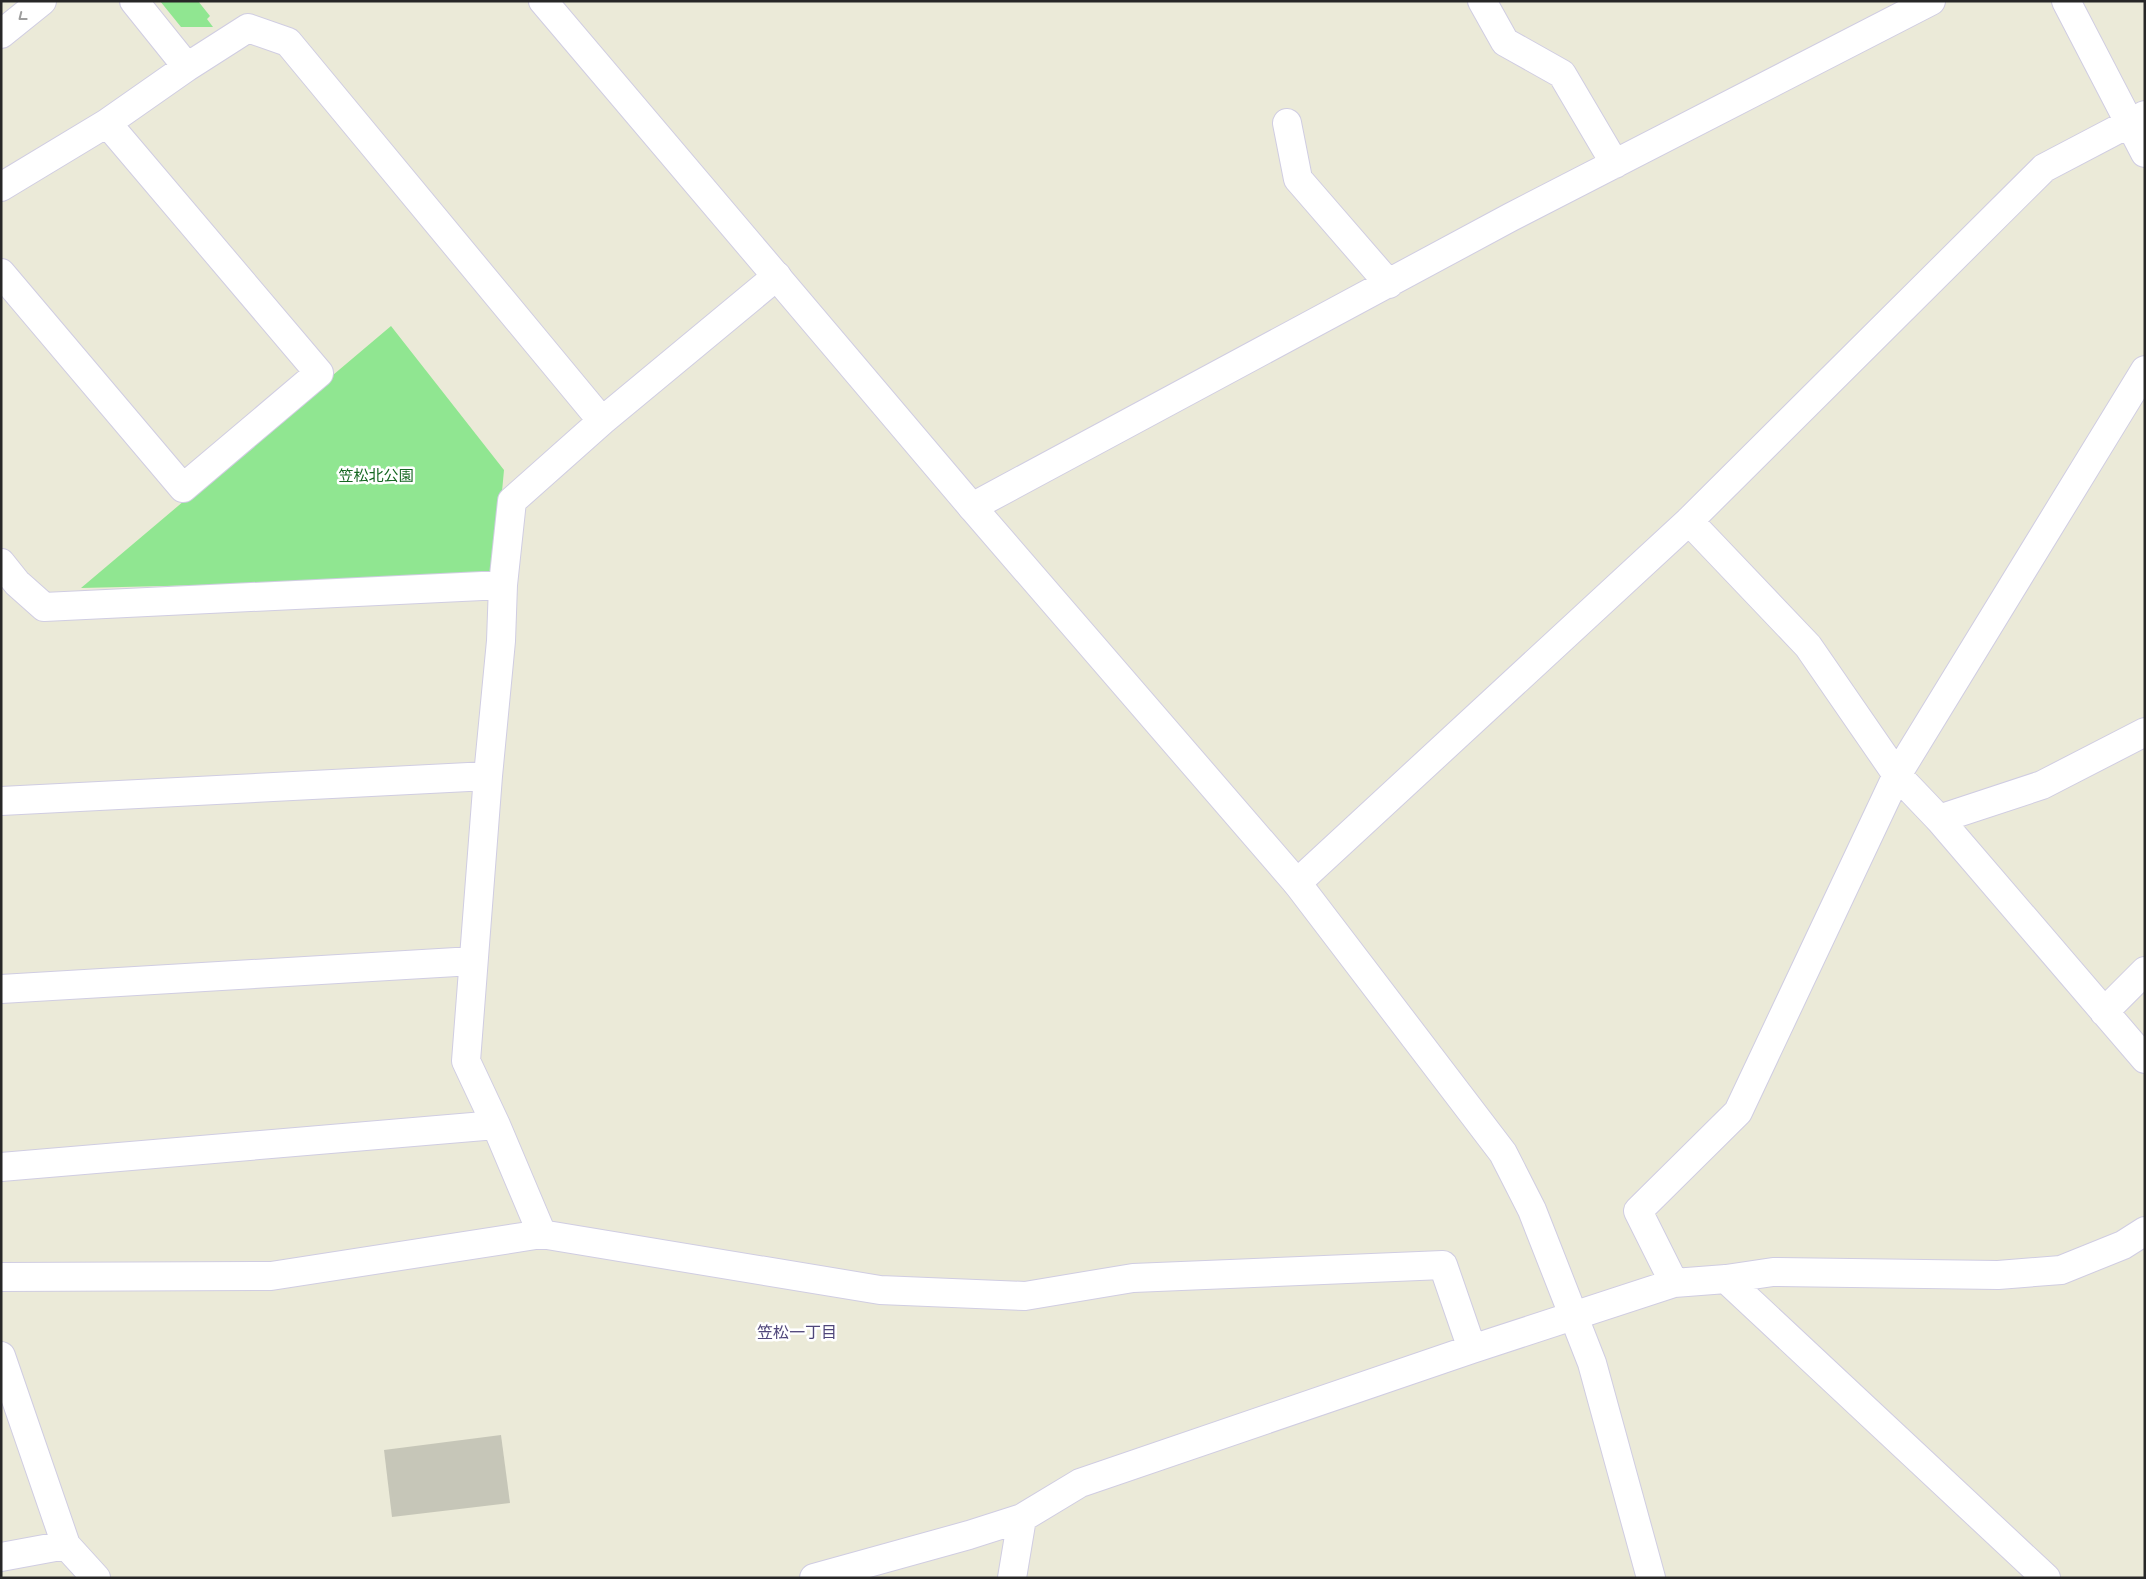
<svg xmlns="http://www.w3.org/2000/svg" width="2146" height="1579" font-family="Karla,'Noto Sans JP',sans-serif">
<style>
.green{fill:#90e691}
.building{fill:#c6c6b8}
.lines{fill:none;stroke-linecap:round;stroke-linejoin:round}
.street-casing{stroke:#d0cde2;stroke-width:30}
.secondary-casing{stroke:#d0cde2;stroke-width:30}
.street{stroke:#fff;stroke-width:28}
.secondary{stroke:#fff;stroke-width:28}
.oneway{stroke:#9e9e9e}
.labels{text-anchor:middle;dominant-baseline:central;stroke-width:5;stroke-linejoin:round;paint-order:stroke}
.park-label{font-size:15px;fill:#156721;stroke:#fff}
.neighbourhood-label{font-size:16px;fill:#4f467a;stroke:#fff}
</style>
<rect width="100%" height="100%" fill="#ebead8"/>
<path class="green" d="M160 1H198L210 16 207 19 213 27H181Z
M391 326 504 470 494 578 81 588Z"/>
<path class="building" d="M501 1435 510 1503 392 1517 384 1450Z"/>
<g class="lines">
<defs>
<path id="street" d="M134 1 187 67
M1482 1 1505 42 1562 74 1615 164
M2066 1 2145 153
M1 34 42 1
M1287 123 1298 179 1389 284
M1 187 107 123 187 67 248 28 288 42 602 421
M1 273 183 488 319 373 107 123
M972 507 1511 217 1931 1
M1689 521 1808 646 1897 775 1939 819 2145 1059
M1 563 17 583 44 607 503 585
M1 801 488 776
M1939 819 2042 785 2145 732
M1297 883 1689 521 2044 168 2145 115
M1 989 473 961
M2104 1012 2145 971
M1 1167 496 1125
M535 1233 880 1290 1025 1296 1133 1278 1443 1265 1472 1349
M1 1277 271 1276 542 1234 496 1125 466 1061 488 776 501 641 503 585 512 501 602 421 777 276
M1726 1279 2046 1578
M1674 1283 1638 1211 1738 1112 1897 775 2145 370
M1 1356 66 1545 96 1578
M1 1557 66 1545
M814 1578 969 1535 1022 1518 1080 1483 1472 1349 1674 1283 1726 1279 1773 1272 1998 1275 2061 1270 2123 1245 2145 1231
M1012 1578 1022 1518"/>
<path id="secondary" d="M543 1 972 507 1297 883 1503 1153 1532 1210 1592 1363 1651 1578"/>
</defs>
<use href="#street" class="street-casing"/>
<use href="#secondary" class="secondary-casing"/>
<use href="#street" class="street"/>
<use href="#secondary" class="secondary"/>
</g>
<defs><path id="oneway-chevron" d="M-2-3.5L2.5 0L-2 3.5" fill="none" stroke-width="1.6" stroke-linecap="round" stroke-linejoin="round" transform="scale(1.25)"/></defs>
<use class="oneway" href="#oneway-chevron" transform="translate(22 17) rotate(142)"/>
<g class="labels">
<g class="park-label">
<text x="376" y="476">笠松北公園</text>
</g>
<g class="neighbourhood-label">
<text x="797" y="1332">笠松一丁目</text>
</g>
</g>
<rect width="2146" height="1579" fill="none" stroke="#272727" stroke-width="5"/>
</svg>
